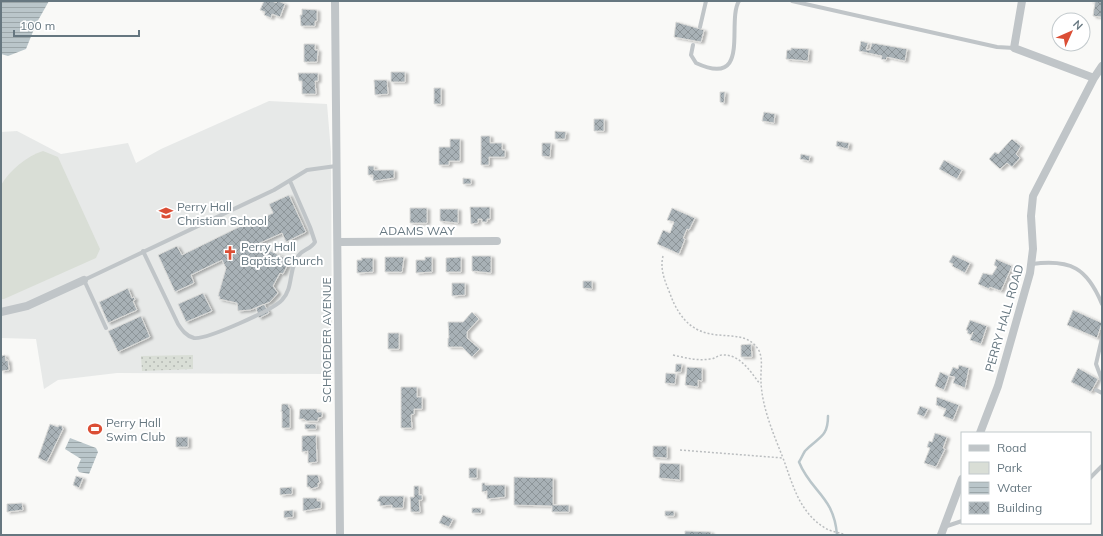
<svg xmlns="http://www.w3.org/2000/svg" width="1103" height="536" font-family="Mulish,sans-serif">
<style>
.built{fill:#e7e9e8}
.green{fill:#d9ded6}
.park{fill:url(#park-dots)}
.water{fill:url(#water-rules)}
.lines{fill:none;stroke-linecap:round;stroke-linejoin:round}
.stream{stroke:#bac6ca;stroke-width:2.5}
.building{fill:url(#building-cross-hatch);stroke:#dbdbd9;filter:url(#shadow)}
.path{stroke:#bbbec0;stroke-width:1.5;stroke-dasharray:2 2;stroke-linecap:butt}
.lane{stroke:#c0c5c8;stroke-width:4}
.street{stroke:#c0c5c8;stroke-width:8}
.labels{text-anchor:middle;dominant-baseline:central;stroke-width:4;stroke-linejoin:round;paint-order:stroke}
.poi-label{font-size:12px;fill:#667780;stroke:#fff;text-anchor:start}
.street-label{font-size:12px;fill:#667780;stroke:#fff}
</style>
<defs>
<pattern id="park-dots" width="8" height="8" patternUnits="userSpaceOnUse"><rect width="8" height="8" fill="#d9ded6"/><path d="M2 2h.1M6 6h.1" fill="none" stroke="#b4b9b3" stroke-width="1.8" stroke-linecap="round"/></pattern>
<pattern id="water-rules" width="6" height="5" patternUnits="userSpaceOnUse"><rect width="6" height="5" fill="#bac6ca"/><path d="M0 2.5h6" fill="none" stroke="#9ba6a9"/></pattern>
<pattern id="building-cross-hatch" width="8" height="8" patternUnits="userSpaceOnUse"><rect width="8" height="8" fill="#a8b1b6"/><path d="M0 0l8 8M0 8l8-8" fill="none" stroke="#8d9599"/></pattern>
<filter id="shadow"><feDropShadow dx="3" dy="1.5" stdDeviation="1" flood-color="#0004"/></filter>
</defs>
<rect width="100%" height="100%" fill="#f9f9f7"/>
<path class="built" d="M269 101 327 104 331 152 332 374 117 373 58 380 44 389 36 339 1 338V132L17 131 61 154 128 143 136 163 161 149Z"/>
<path class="green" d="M43 151 58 157 100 249 96 258 4 299H1V185C10 170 27 156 43 151Z"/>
<path class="park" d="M193 355V369L142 371 141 356Z"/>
<path class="water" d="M1 1H49L36 24 26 49 8 56 1 54Z
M70 438 96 448 98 452 89 474 79 472 77 468 81 459 65 449Z"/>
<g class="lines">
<path class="stream" d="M828 416C828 438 818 437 805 451 803 454 801 459 799 462 811 492 834 496 837 535"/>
</g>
<path class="building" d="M264 1H272L276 3 278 1 285 4 280 17 272 14 271 18 264 15 265 12 260 10Z
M1090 1H1102V17L1093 16 1095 2Z
M302 9 317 10V21H315V26H301L300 15H302Z
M676 22 704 30 701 42 674 37Z
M861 41 868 43 866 50H870L872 43 907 49 905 61 887 57 886 60 881 59 882 56 859 51Z
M304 44H315V50H318L317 62H304Z
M791 48 809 49 808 61 786 59 787 50H791Z
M391 72H405V82H391Z
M298 73H318V81H315L316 94H302V81H299Z
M374 80H387L388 94 375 95Z
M434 88H441V104H434Z
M720 92H725L724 103 720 102Z
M764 112 775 114 774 123 762 121Z
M594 119H604V131H594Z
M555 131 566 132 565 139H555Z
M481 136H490V143H502V150H505V157H489V165H481Z
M450 139H460V161H449V165H439V147H450Z
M1012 139 1021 146 1016 154 1020 158 1012 167 1007 163 1000 169 989 159 995 152 998 154Z
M837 141 849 143 848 149 836 146Z
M542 143H551L550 157 542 156Z
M801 154 810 156 809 161 800 159Z
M944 160 962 170 957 179 939 169Z
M368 166H374V170H394V178L373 181V175H368Z
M463 178 471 179V184H463Z
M289 195 306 232 286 242 282 233 251 247 252 250 260 247 262 251 266 249 290 260 283 274 280 273 273 286 278 293 270 302 250 310 238 311 237 303 219 299 220 297 218 296 226 268 222 260 191 275 194 283 175 292 158 255 177 246 182 255 241 226 242 227 273 213 269 204Z
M470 207H490V219H487V222H482V219H478V223L471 224Z
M410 208H427V223H410Z
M672 208 695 218 689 230 687 229 683 238 685 239 679 254 657 244 663 230 670 233 674 222 667 220Z
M440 209H458V223L440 221Z
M953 255 970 263 965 273 952 266 953 264 949 262Z
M472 256H491V273L472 271Z
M385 257H404L402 272H385Z
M425 257H432V272L416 273V260H425Z
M461 257V272H446V258Z
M361 258H373V272L357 273V260H362Z
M996 259 1012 266 1001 291 990 287 989 289 978 284 983 273 992 275 997 267 994 265Z
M583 281H592V289L583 288Z
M452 283H465V295L452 296Z
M128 288 132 298 134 297 135 300 133 301 137 310 108 323 99 302Z
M203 293 212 311 186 322 178 304Z
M264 304 269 313 259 318 256 308Z
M1073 310 1102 323 1097 338 1067 325Z
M472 312 479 319 467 332V338L480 349 472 357 462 347H448V338H449L448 322H463Z
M141 316 150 337 118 352 108 331Z
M970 320 987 326 981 344 970 340 973 332 971 335 967 333 968 331 966 330Z
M388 333H399V349H388Z
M751 344 752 357H741V345Z
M5 355 6 361 8 360 9 370 1 371V356Z
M676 364H682L681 372H675Z
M959 365 969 368 965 388 953 383 955 377 949 376 953 367 958 369Z
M687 367 702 368V381L698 380V387L685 385Z
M1078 368 1098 379 1091 392 1071 382Z
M940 372 949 376 944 390 935 386Z
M666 373 676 374 675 384 665 383Z
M401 387H417V397H422V409H414V414L411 415 412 428H401Z
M937 397 959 405 953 420 943 416 946 409 936 405Z
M282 404H288L289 408H290V428H282V411L281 412Z
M920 406 928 409 924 417 917 414Z
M300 409H317V412H322V417L318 418V421H306L304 419H299Z
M50 424 58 427 59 425 62 426 63 429 47 462 38 458Z
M305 424H316V429H305Z
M935 433 947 437 943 448 945 449 936 467 924 463 930 448 927 447 929 441 932 442Z
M316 435 317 462 308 463V451L302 452V436Z
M176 437H188V447H176Z
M653 446H667V458L653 457Z
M660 463 680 464V480L659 478Z
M469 468H477V478H469Z
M307 475H318L320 483H318V487L310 489V487H307Z
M76 476 83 478 79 488 73 485Z
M514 477 553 478V505H569V512H552V506L514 505Z
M482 483H485V485H505V497L487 499V491L482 492Z
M414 486H419V495H422V500H419L420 512H411L410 497H414Z
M292 487V494L280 495V488Z
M380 496H404L403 508H392V505L380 506V502L377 501Z
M303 498H317V501H321V508L303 511Z
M22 503 23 510 7 512V504Z
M472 508H481V513H472Z
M293 510V517L284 518V511Z
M665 511H674V516H665Z
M443 515 453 519 449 527 439 523Z
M685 531 711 532V535H685Z"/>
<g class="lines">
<path class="path" d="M663 256C660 268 664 279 669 291 693 360 738 319 758 349 764 358 760 372 761 382 762 408 774 435 783 458
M673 355C686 358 698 361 710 359 715 359 718 355 722 355 740 354 750 371 760 384
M680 450 783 458C793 485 799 512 825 528 831 532 839 532 845 535"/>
<path class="lane" d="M792 1 997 47 1014 48
M700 27 706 1
M693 45 691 55 696 63C752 89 726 22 739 1
M143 251 178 324C182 330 186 336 194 338 206 340 273 310 282 300 294 288 288 268 299 255 304 249 311 249 315 242L310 227 290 181
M1032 264C1071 259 1087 268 1102 304
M106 328 84 280 274 190 307 170 336 166
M1102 338 1096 364 1102 380
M1096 390 1102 393
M1090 478 1102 466
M944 527 962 521"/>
<path class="street" d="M335 1 340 535
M1022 1 1014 48 1094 78
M338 242 497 241
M1 312 27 306 84 280
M980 433 998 386 1030 273 1033 249 1031 216 1033 196 1094 78 1102 66
M941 535 962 479"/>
</g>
<defs>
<symbol id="school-bare" viewBox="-9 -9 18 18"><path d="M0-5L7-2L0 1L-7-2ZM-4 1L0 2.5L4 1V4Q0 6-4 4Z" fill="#db4e35" stroke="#fff" stroke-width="2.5" paint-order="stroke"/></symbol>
<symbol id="church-bare" viewBox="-9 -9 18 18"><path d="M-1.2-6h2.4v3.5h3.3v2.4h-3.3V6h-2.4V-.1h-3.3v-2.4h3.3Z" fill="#db4e35" stroke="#fff" stroke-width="2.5" paint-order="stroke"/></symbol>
<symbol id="stadium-bare" viewBox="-9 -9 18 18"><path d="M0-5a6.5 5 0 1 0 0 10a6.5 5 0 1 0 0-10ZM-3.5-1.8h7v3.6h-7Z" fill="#db4e35" stroke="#fff" stroke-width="2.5" paint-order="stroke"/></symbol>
</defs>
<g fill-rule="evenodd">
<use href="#school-bare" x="156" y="203" width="20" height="20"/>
<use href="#church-bare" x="220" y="243" width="20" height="20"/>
<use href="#stadium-bare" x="85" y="419" width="20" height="20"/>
</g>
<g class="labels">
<g class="poi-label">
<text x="177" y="206">Perry Hall<tspan x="177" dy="14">Christian School</tspan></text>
<text x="241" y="246">Perry Hall<tspan x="241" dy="14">Baptist Church</tspan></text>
<text x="106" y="422">Perry Hall<tspan x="106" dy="14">Swim Club</tspan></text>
</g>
<g class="street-label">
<text x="417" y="230">ADAMS WAY</text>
<text transform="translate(1004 318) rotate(-74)">PERRY HALL ROAD</text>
<text transform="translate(326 340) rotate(-90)">SCHROEDER AVENUE</text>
</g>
</g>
<rect width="1103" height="536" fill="none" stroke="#667780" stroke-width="4"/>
<rect x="961" y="432" width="130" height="92" fill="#ffffff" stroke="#c2c9cc"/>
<rect x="969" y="445" width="20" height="6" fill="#c0c5c8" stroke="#c2c9cc"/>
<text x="997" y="452" font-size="12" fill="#667780">Road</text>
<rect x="969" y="462" width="20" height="12" fill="#d9ded6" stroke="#c2c9cc"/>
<text x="997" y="472" font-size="12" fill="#667780">Park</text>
<rect x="969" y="482" width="20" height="12" fill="url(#water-rules)" stroke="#c2c9cc"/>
<text x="997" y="492" font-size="12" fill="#667780">Water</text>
<rect x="969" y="502" width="20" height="12" fill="url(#building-cross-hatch)" stroke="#c2c9cc"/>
<text x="997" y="512" font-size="12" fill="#667780">Building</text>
<g transform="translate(1071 32) rotate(45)"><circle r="19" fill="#ffffff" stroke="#c2c9cc"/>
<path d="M0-3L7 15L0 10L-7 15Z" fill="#db4e35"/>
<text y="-6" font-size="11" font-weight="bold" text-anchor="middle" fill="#667780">N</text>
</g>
<path d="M14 30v6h125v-6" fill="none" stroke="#667780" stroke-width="2"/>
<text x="20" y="30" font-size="12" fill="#667780" stroke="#ffffff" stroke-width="3" paint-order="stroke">100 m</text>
</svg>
